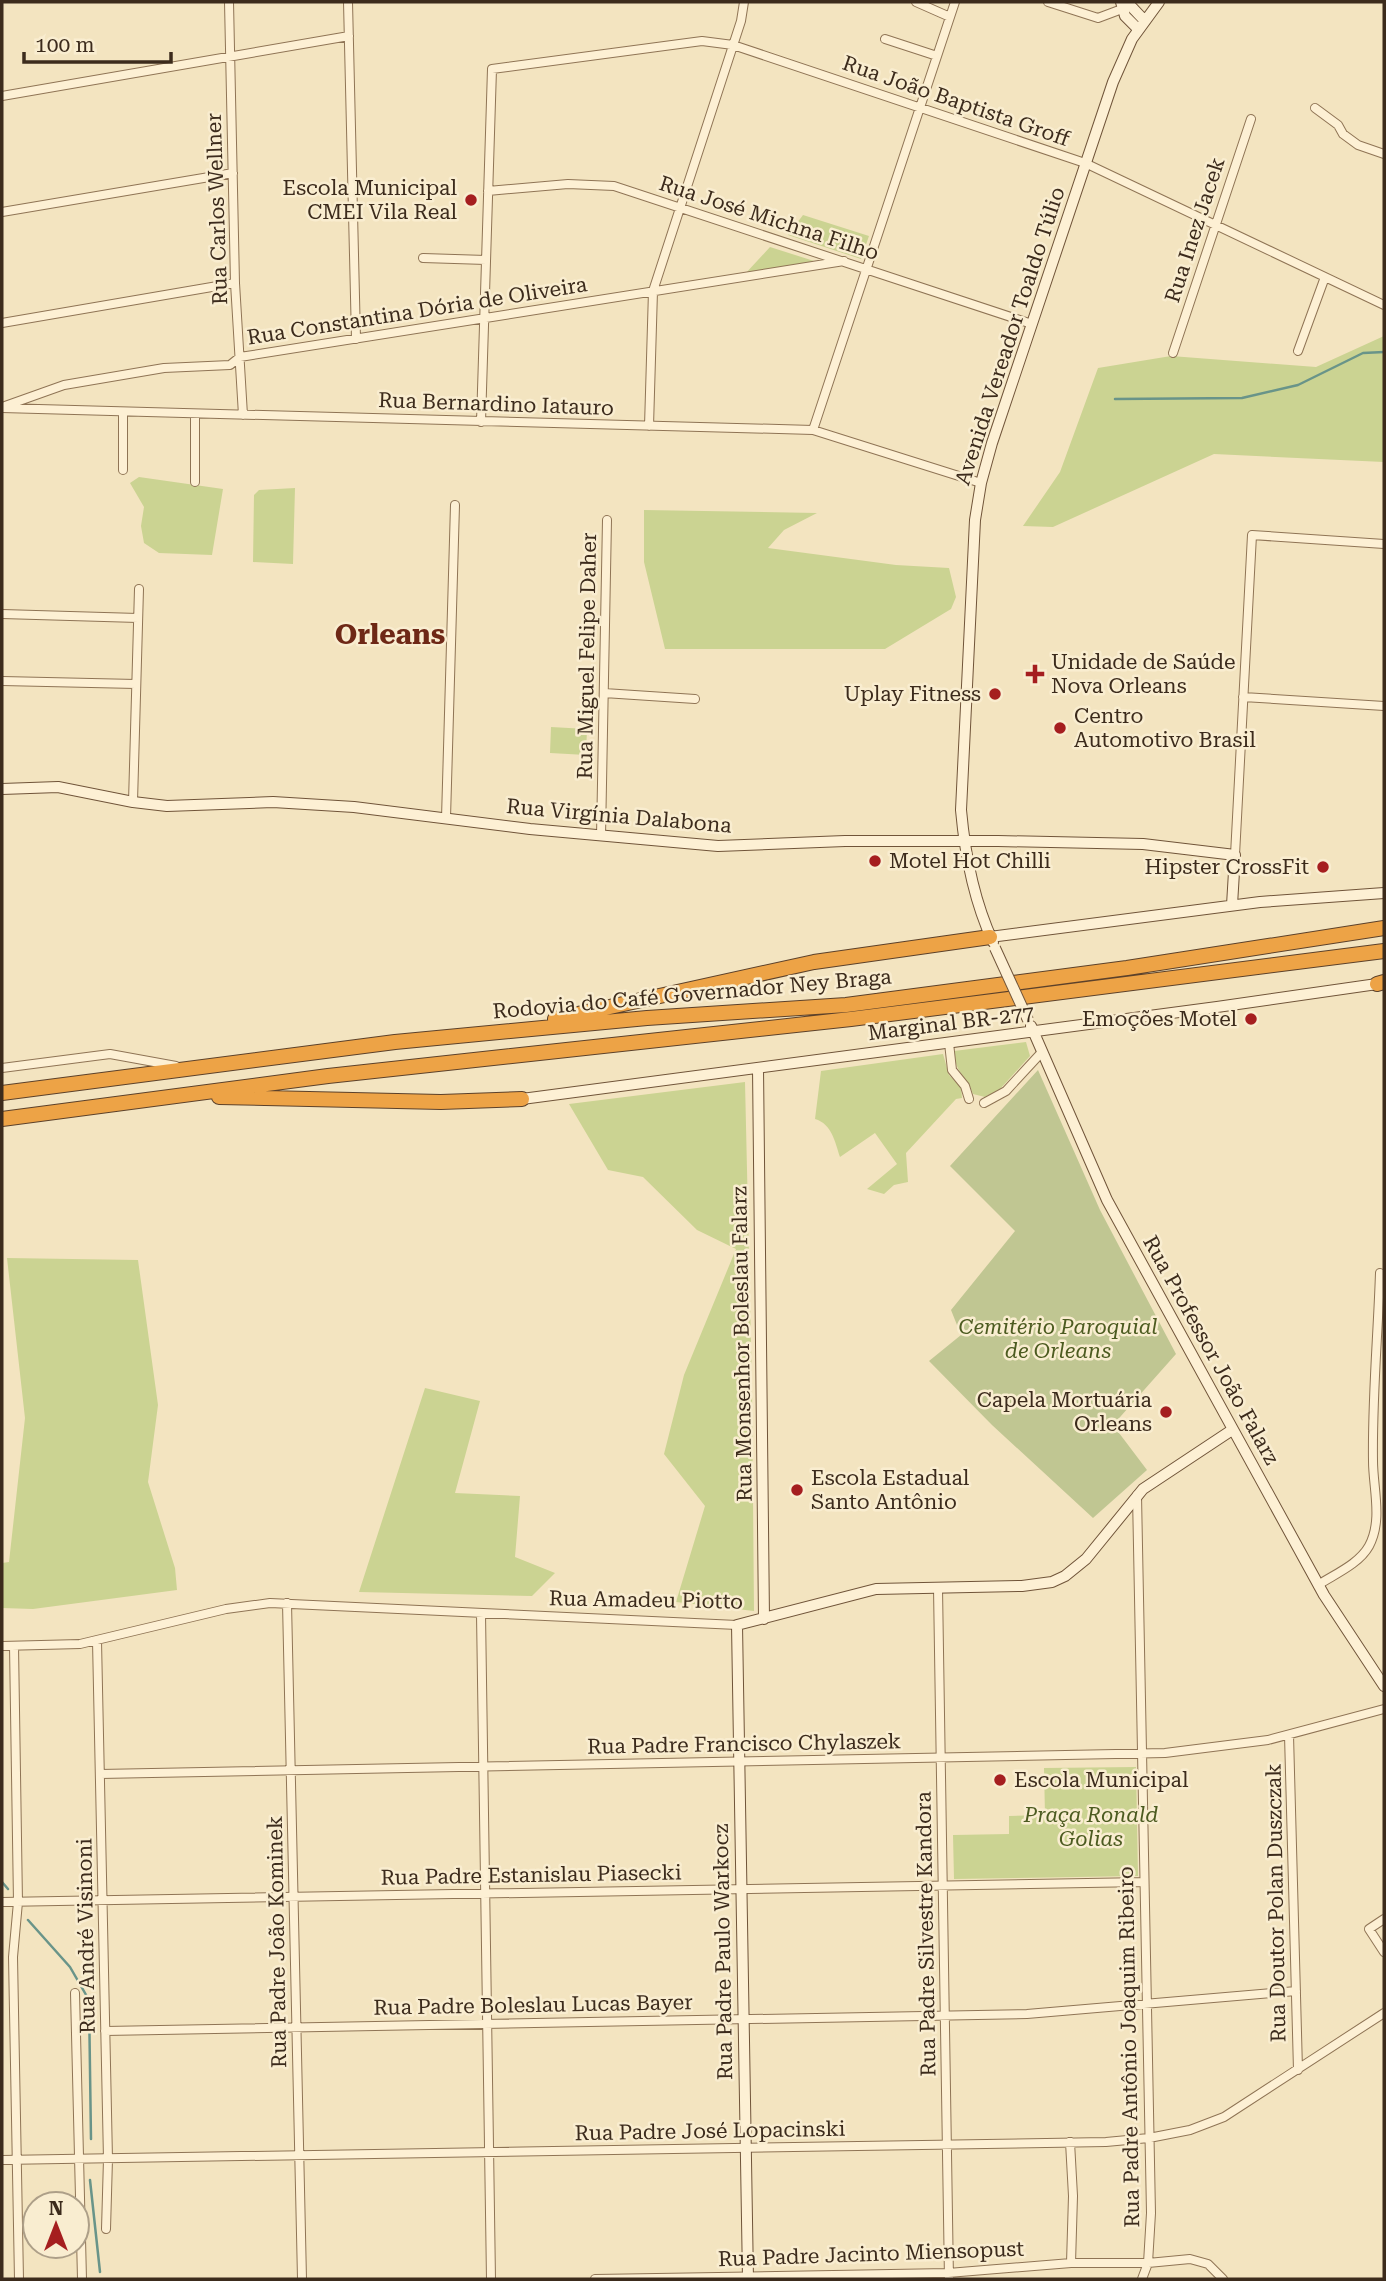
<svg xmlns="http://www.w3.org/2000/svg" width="1386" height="2281" font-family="'Roboto Serif',serif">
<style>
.green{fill:#cbd392}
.cemetery{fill:#c0c692}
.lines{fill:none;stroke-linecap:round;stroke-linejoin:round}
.stream{stroke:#699489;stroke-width:2.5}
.street-casing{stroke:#8f7455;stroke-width:10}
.secondary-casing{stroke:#705439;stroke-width:12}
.highway-casing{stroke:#5c412a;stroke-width:16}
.street{stroke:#fdf0d4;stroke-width:8}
.secondary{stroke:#fdf0d4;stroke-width:10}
.highway{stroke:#eda346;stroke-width:14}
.secondary-bridge-casing{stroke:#705439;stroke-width:12;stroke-linecap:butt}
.secondary-bridge{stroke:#fdf0d4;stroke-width:10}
.poi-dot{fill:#a51e1f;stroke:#f9edd0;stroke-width:2.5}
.labels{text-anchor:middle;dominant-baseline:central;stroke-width:5;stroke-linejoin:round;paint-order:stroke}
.street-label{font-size:21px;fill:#3c2b1c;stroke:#f9edd0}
.poi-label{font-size:21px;fill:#3c2b1c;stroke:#f9edd0;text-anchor:end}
.park-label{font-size:21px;font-style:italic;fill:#4c5b20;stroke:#f9edd0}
.district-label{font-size:28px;font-weight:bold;fill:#6e2816;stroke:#f9edd0}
</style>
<rect width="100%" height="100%" fill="#f3e4c0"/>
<path class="green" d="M803 215 869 236 861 259 788 235Z
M770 247 814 261 745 274Z
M1384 336V462L1214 454 1053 527 1023 526 1060 472 1098 368 1171 356 1316 367Z
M139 477 223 489 212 555 159 553 144 543 141 526 144 507 130 483Z
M295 488 293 564 253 562 254 495 259 490Z
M644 510 817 513 784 530 768 548 896 565 949 568 956 597 951 609 885 649H665L644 562Z
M551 727 587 729 586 755 550 753Z
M1026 1042 1030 1056 1000 1089 985 1097 973 1094C966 1074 955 1074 954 1051Z
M943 1054 949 1075 961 1087 962 1098 956 1099 906 1153 908 1182 894 1185 884 1194 867 1189 897 1164 875 1133 840 1157C835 1142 832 1124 815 1119L821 1071Z
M745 1082 752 1388 754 1611 676 1602 705 1506 664 1454 684 1375 736 1249 697 1230 643 1177 608 1170 569 1104Z
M7 1258 138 1260 158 1405 148 1482 175 1568 177 1590 33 1609 2 1608V1563L9 1562 25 1418Z
M425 1388 480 1401 455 1493 520 1496 515 1557 555 1573 532 1596 359 1592Z
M1136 1767 1138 1876 954 1879 953 1835 1009 1834V1816L1045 1815 1044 1768Z"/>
<path class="cemetery" d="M1038 1070 1100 1210 1176 1354 1113 1425 1147 1470 1093 1518 992 1425 929 1361 961 1335 951 1310 1015 1231 950 1166Z"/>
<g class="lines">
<path class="stream" d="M1115 399 1242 398 1298 385 1363 353 1384 352
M2 1882 8 1889
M28 1920 70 1967 89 2000 91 2139
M90 2180 100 2272"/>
<defs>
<path id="street" d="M229 2 235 283 243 415
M348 2 356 339
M916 2 950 17
M1048 2 1098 18 1122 9
M885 39 937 56
M2 96 349 36
M1315 108 1338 125 1343 134 1358 145 1384 154
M488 191 568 184 614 186 1032 324
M2 212 233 173
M423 258 486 260
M2 323 235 283
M1298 351 1325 277
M1173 353 1251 119
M5 406 64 385 164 368 230 365 240 357 844 261
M2 408 813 430 981 483
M123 412V470
M481 422 492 69 702 41 733 45 1085 163 1384 305
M649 426 653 291 741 21 744 2
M813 430 955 2
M195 482V414
M2 614 138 618
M2 681 136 684
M604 693 695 699
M1243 697 1384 706
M133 802 139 589
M446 818 455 505
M601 836 607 520
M1235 855 1252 535 1384 544
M949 1043 952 1070 965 1086 969 1099
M2 1068 110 1054 176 1066
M984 1103 1006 1091 1042 1052
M1137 1495 1151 2213 1148 2263 1142 2279
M1318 1585C1335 1574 1359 1564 1369 1546 1383 1520 1373 1488 1373 1461 1372 1398 1378 1335 1380 1273
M938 1588 949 2279
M287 1603 302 2279
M481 1614 491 2279
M97 1641 108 2159 106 2229
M2 1646 80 1644 226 1609 270 1603 737 1625
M14 1646 18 1902 13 1957 19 2279
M1289 1735 1298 2070
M100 1774 1165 1753 1268 1740 1384 1709
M2 1902 1144 1882
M1384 1919 1369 1929 1384 1952
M75 1993 82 2279
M105 2031 1027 2014 1296 1991
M1070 2142 1073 2196 1071 2263
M2 2160 1106 2142 1149 2138 1190 2130 1224 2117 1384 2013
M595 2279 948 2273 1071 2263H1148L1190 2259 1208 2264 1223 2279"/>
<path id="secondary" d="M1121 2 1125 16 1138 29
M1127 2 1144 20
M2 789 58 787 133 802 167 806 273 802 354 807 530 829 718 846 845 841H998L1143 844 1235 855 1232 905
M990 937 1260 902 1384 893
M993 942C974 901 965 855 961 810L975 520 981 483 992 443 1113 82 1132 39 1159 2
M1031 1026 1107 1200 1324 1595 1384 1686
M758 1068 764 1619
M522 1099 1217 1007 1377 984
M748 2279 737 1625 876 1589 1022 1586 1052 1582 1065 1576 1086 1559 1143 1489 1232 1430"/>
<path id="highway" d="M1377 984 1384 982
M555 1019 814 962 990 937
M2 1093 395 1042 647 1018 846 1005 1127 968 1384 928
M219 1097 441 1102 522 1099
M2 1119 328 1076 851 1019 1384 951"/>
</defs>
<use href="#street" class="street-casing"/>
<use href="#secondary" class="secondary-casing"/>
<use href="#highway" class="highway-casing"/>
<use href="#street" class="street"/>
<use href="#secondary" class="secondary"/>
<use href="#highway" class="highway"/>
<defs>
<path id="secondary-bridge" d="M995 948 1028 1020"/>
</defs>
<use href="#secondary-bridge" class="secondary-bridge-casing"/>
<use href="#secondary-bridge" class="secondary-bridge"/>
</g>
<g class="poi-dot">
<circle cx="471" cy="200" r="7"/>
<path d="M1031.5 663.5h7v7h7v7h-7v7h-7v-7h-7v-7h7z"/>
<circle cx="995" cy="694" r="7"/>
<circle cx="1060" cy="728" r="7"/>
<circle cx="875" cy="861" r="7"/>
<circle cx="1323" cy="867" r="7"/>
<circle cx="1251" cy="1019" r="7"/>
<circle cx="1166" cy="1412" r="7"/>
<circle cx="797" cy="1490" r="7"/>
<circle cx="1000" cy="1780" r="7"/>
</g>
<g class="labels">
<g class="street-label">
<text transform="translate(956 101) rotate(19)">Rua João Baptista Groff</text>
<text transform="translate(217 209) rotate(-92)">Rua Carlos Wellner</text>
<text transform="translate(769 218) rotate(18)">Rua José Michna Filho</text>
<text transform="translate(1195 230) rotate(-72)">Rua Inez Jacek</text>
<text transform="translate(417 311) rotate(-9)">Rua Constantina Dória de Oliveira</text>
<text transform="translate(1010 336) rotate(-72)">Avenida Vereador Toaldo Túlio</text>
<text transform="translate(496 404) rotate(2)">Rua Bernardino Iatauro</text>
<text transform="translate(587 656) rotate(-89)">Rua Miguel Felipe Daher</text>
<text transform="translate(619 816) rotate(5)">Rua Virgínia Dalabona</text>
<text transform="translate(692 994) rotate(-5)">Rodovia do Café Governador Ney Braga</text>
<text transform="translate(951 1023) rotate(-7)">Marginal BR-277</text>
<text transform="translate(742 1344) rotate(-91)">Rua Monsenhor Boleslau Falarz</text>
<text transform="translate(1211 1350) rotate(61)">Rua Professor João Falarz</text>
<text transform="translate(646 1600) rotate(1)">Rua Amadeu Piotto</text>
<text transform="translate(744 1744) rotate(-1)">Rua Padre Francisco Chylaszek</text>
<text transform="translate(531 1875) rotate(-1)">Rua Padre Estanislau Piasecki</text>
<text transform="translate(1276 1903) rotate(-91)">Rua Doutor Polan Duszczak</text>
<text transform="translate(926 1934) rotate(-91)">Rua Padre Silvestre Kandora</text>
<text transform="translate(86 1936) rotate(-91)">Rua André Visinoni</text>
<text transform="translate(277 1942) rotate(-91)">Rua Padre João Kominek</text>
<text transform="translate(723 1952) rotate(-91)">Rua Padre Paulo Warkocz</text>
<text transform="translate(533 2005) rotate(-1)">Rua Padre Boleslau Lucas Bayer</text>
<text transform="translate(1129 2047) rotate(-91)">Rua Padre Antônio Joaquim Ribeiro</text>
<text transform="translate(710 2131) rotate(-1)">Rua Padre José Lopacinski</text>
<text transform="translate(871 2254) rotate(-2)">Rua Padre Jacinto Miensopust</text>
</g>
<g class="poi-label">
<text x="457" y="188">Escola Municipal<tspan x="457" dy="24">CMEI Vila Real</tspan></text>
<text x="1051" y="662" text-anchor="start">Unidade de Saúde<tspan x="1051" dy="24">Nova Orleans</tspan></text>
<text x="981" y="694">Uplay Fitness</text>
<text x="1074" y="716" text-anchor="start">Centro<tspan x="1074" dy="24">Automotivo Brasil</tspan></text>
<text x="889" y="861" text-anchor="start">Motel Hot Chilli</text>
<text x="1309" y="867">Hipster CrossFit</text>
<text x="1237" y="1019">Emoções Motel</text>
<text x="1152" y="1400">Capela Mortuária<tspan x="1152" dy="24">Orleans</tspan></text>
<text x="811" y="1478" text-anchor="start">Escola Estadual<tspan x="811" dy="24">Santo Antônio</tspan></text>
<text x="1014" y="1780" text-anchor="start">Escola Municipal</text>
</g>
<g class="park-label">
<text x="1058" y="1327">Cemitério Paroquial<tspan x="1058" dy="24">de Orleans</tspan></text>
<text x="1091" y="1815">Praça Ronald<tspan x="1091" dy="24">Golias</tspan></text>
</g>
<g class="district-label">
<text x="390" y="634">Orleans</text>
</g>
</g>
<rect width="1386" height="2281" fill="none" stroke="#3c2b1c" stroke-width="7"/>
<g transform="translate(56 2225)"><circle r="33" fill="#f9edd0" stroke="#ad9f88" stroke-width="2"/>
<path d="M0-5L12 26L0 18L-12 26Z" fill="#a51e1f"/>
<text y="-10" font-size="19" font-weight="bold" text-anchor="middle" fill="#3c2b1c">N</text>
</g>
<path d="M24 52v10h147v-10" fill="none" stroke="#3c2b1c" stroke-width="3.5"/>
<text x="35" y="52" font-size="21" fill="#3c2b1c" stroke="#f9edd0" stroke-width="5" paint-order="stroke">100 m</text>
</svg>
